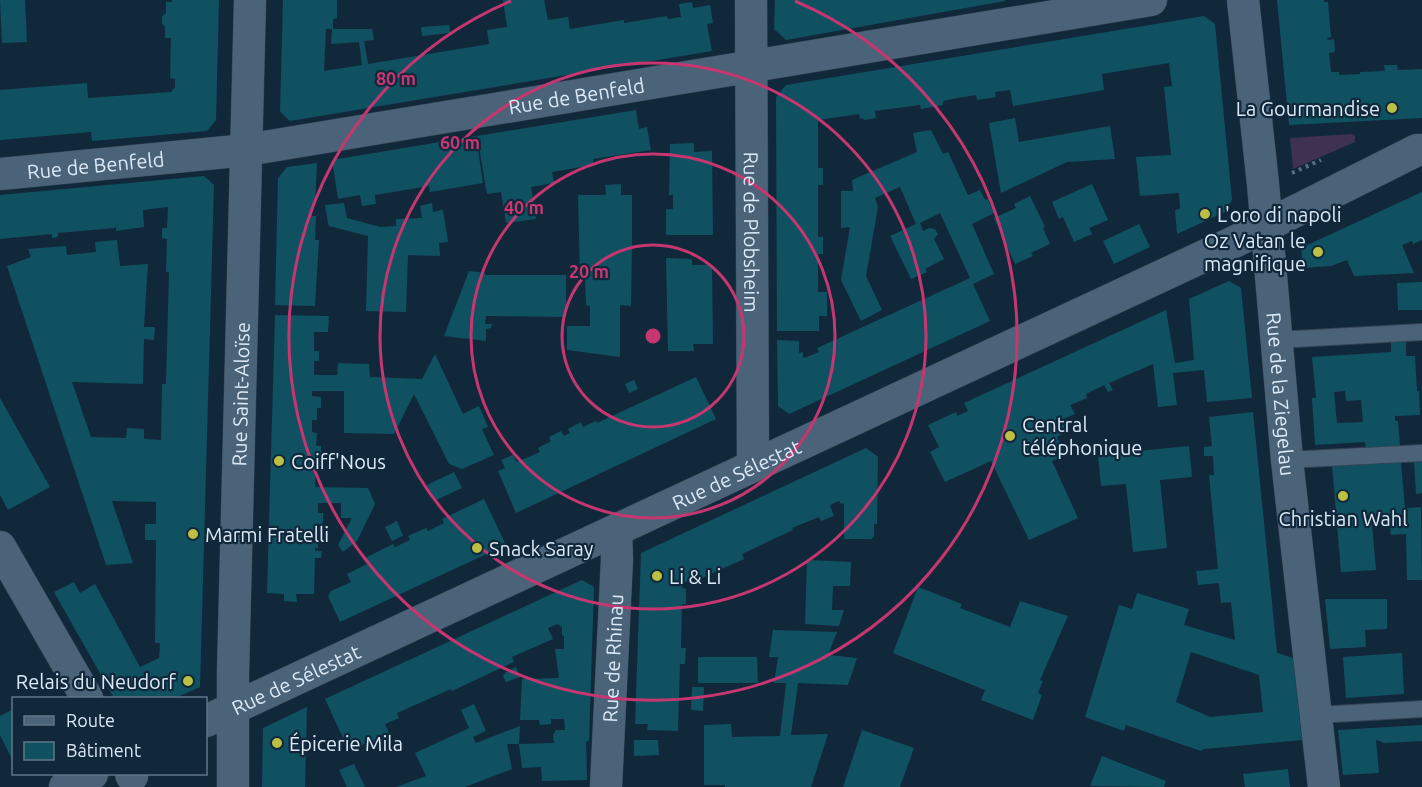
<svg xmlns="http://www.w3.org/2000/svg" width="1422" height="787" font-family="Ubuntu,sans-serif">
<style>
.green{fill:#3e3250}
.building{fill:#0f5161;fill-rule:evenodd}
.lines{fill:none;stroke-linecap:round;stroke-linejoin:round}
.lane-casing{stroke:#354455;stroke-width:18}
.street-casing{stroke:#354455;stroke-width:33}
.path{stroke:#5b6e80;stroke-width:4;stroke-dasharray:3 4.5;stroke-linecap:butt}
.lane{stroke:#4b6379;stroke-width:16}
.street{stroke:#4b6379;stroke-width:32}
.ring{fill:none;stroke:#c63772;stroke-width:3}
.poi-dot{fill:#bcbf43;stroke:#11283b;stroke-width:2}
.labels{text-anchor:middle;dominant-baseline:central;stroke-width:4.5;stroke-linejoin:round;paint-order:stroke}
.street-label{font-size:20px;fill:#dbe9f7;stroke:#11283b}
.poi-label{font-size:20px;fill:#dbe9f7;stroke:#11283b;text-anchor:start}
.centre{fill:#c63772;stroke:#11283b;stroke-width:3}
.ring-label{font-size:18px;text-anchor:middle;font-weight:bold;fill:#c63772;stroke:#11283b;stroke-width:4.5;stroke-linejoin:round;paint-order:stroke}
</style>
<rect width="100%" height="100%" fill="#11283b"/>
<path class="green" d="M1352 134 1355 136V142L1293 169 1290 138Z"/>
<path class="building" d="M0 0H25L27 42 2 43Z
M172 0H219L216 120 207 131 92 141 91 132 0 140V90L87 83 88 98 171 92 175 87V79L170 78 171 38H165V27L162 23V16L166 13V2H172Z
M283 0H337V18L333 19V29H372L374 40 364 41 368 64 489 44 487 30 507 27 503 0H544L548 20 568 17 570 29 624 20V23L667 16 668 19 681 17 679 4 692 2 693 8 710 5 713 23 707 24 712 51 290 121 280 112ZM326 29H332L331 44 359 42 362 65 324 71Z
M775 0H1005V1L786 40 774 29Z
M1277 0H1324V2H1328L1331 37 1327 38 1328 40 1334 39 1335 52 1329 53 1331 72H1339V75L1360 74V72L1385 71 1384 65H1397L1398 70 1422 69V118L1289 125Z
M1204 16 1215 24 1232 200 1225 212 1177 234 1175 210 1180 209 1179 193 1140 196 1136 157 1171 155 1164 87 1172 86 1169 63 1102 74 1104 90 1013 106 1010 90 995 92 996 97 977 100 976 95 957 98 943 101V105L921 109 920 105 875 111 876 118 864 120 863 118 860 119 859 114 818 120V168H823V185H818V237H823V254H818V292H827V316H819V331H777L776 97 786 85Z
M449 25 450 33 422 36 421 27Z
M636 110 639 129 647 127 651 150 593 159V165L552 172 554 183 531 187 536 219 506 223 501 192 487 194 477 136Z
M1015 118 1019 142 1110 126 1115 159 1067 162 1001 193 989 123Z
M931 130 943 154 948 152 968 195 980 190 985 200 988 199 994 213 972 224 994 274 973 284 990 321 789 414 778 406 777 340 799 341V353L803 352V358L807 357 819 352 817 348 970 278 940 213 920 223 923 231 929 228 935 229 938 234 934 239 944 259 925 269 927 272 911 279 890 236 916 224 900 187 875 198 878 207 866 276 882 310 861 321 841 280 850 227 841 228V191H853L852 180 917 152 913 133Z
M476 136 483 183 430 192 429 186 375 195 376 204 362 206 360 195 338 199 332 160Z
M694 143V152L712 151 713 235H666V209H673V195H669L670 144Z
M317 163 315 206H312V216H316L315 240H319L315 306 275 305 278 178 287 167Z
M204 176 214 185 200 687 175 698H114L54 592 74 582 80 593 95 584 140 667 159 658 160 643H155L156 540H145V524H156V502L112 501 133 563 106 565 7 266 31 257 28 249 66 246 67 255 96 252 95 242 117 240 120 266 148 264 144 327H155L154 340 144 339 143 384 72 382 91 437 126 438 127 428 144 429V439L161 440 162 384H166L169 272H166L167 239 162 238V228H167L168 207 143 210 144 227 116 231V226L115 228 58 233V237L52 238V234L0 239V195Z
M621 184V195H632V245L631 306 620 305V357L567 350V326H590V306L586 305 585 279 580 278 578 195H606L605 185Z
M1092 184 1108 220 1089 228 1092 234 1074 242 1063 217 1059 219 1052 202Z
M1422 192V240L1413 244 1412 241 1402 245 1414 273 1354 276 1347 260 1331 266 1303 268 1301 248Z
M1030 196 1045 227 1043 228 1050 244 1031 253 1033 256 1015 264 994 218 1016 208 1014 204Z
M344 203 347 218 380 227 396 226V219L422 218 420 206 432 203 433 212 443 210 448 242 439 243 440 256 408 255 406 312 366 311 368 236 329 226 328 223 325 205Z
M1139 224 1150 247 1114 264 1103 241Z
M666 258 692 259V265H712L713 344H693L694 351H668Z
M469 271 485 273V275H566V317L486 316 485 324H492L491 328 486 329V341L444 336Z
M1229 281 1241 288 1252 398 1207 402 1204 370 1173 373 1177 405 1158 407 1153 364 1109 383 1113 390 1108 392 1104 385 1086 394 1087 398 1070 405 1075 414 1061 420 1067 432 1057 437 1065 455 1052 461 1078 518 1029 540 991 461 945 482 930 452 939 447 928 425 956 412 957 416 968 411 964 403 1166 310 1175 363 1194 360 1189 299Z
M1422 282V310H1398L1397 283Z
M275 315 329 316 328 332H314V351H319V361H314V375H337L338 363 369 364 370 377 422 379 435 354 463 414 479 406 488 427 482 429 494 455 462 469 449 464 414 394 394 434 344 433V391H312V396L321 397V408H317V420H312V432L317 433 316 446H321V462H316L315 487 368 488 375 504 357 541 343 552 338 545 352 518H341V503H318V513H323V527H318V548H315V551H322L321 558H315L314 594H296L297 602 284 601V594L267 593Z
M1391 341H1406V356H1415L1417 391H1419L1420 415 1395 416V421H1398L1400 446 1366 448 1365 442 1315 445 1312 398H1316L1312 357 1391 352ZM1345 391 1346 401 1361 400 1363 422 1337 423 1334 392Z
M696 377 716 419 516 513 498 471 505 468 501 460 513 455 517 462 540 452 538 448 551 441 549 437 561 431 564 436 570 433 568 429 581 422 583 427 596 421 597 423Z
M634 380 638 389 629 393 625 384Z
M0 398 50 487 8 510 0 495Z
M1253 412 1277 653 1293 658 1302 740 1204 749 1201 751 1126 725 1124 731 1085 717 1119 605 1132 609 1137 593 1189 609 1184 625 1235 640 1231 602 1221 603 1219 583 1198 585 1196 571 1218 569 1209 475H1214L1213 456H1204V447L1212 446 1209 417ZM1191 652 1259 675 1263 712 1210 717 1176 702Z
M1189 446 1192 477 1160 480 1167 548 1133 552 1126 484 1101 486 1098 455Z
M866 448 878 457 877 524H874V537L871 539H844V503L841 504 839 501 830 505 834 516 821 521 819 517 792 528 793 530 742 554 744 559 693 582 692 579 683 583 682 588 686 589V604H682L681 648H686L685 664H680L678 731 647 730 648 724H635L641 553Z
M1422 461V493L1416 494 1414 462Z
M1401 462 1405 508 1421 507 1422 580H1407L1406 534 1391 535 1390 525H1372L1376 570 1341 572 1332 465Z
M454 472 462 488 434 501 427 485Z
M484 499 506 545 340 622 328 596 331 591 351 582 347 574 367 564 365 558 393 544 395 547 410 540 408 536 426 528 428 531 444 523 442 519Z
M397 521 403 536 392 541 385 527Z
M807 560 851 562 850 586H833L832 610H844L839 626 805 624Z
M582 580 594 587 589 741 586 742 587 780 542 781 541 767 522 768 519 744 554 743 553 735 556 730H565L564 719H551V724L540 725 539 720H520L522 679 559 678 555 649H564V636L562 635V627L557 624 548 628 553 639 512 657 514 662 452 691 451 689 397 713 399 718 385 724 390 735 388 741 375 746 369 742 349 751 325 699Z
M918 587 962 604 960 608 1010 627 1020 601 1068 616 1040 680 1043 681 1038 693 1042 695 1033 720 981 700 985 690 893 653Z
M1325 599H1387V629L1365 630 1366 647 1330 649Z
M773 630 837 632 828 655 857 658 848 685 798 683 791 735 828 734 811 787H725V785H704V725L731 724 732 737 780 736 786 683H774L778 657H769Z
M1402 653 1404 694 1346 698 1343 657Z
M698 657H757L758 683H698Z
M516 667 520 677 506 682 503 676 506 672Z
M692 687H704L703 711 691 710Z
M474 704 486 731 473 737 476 743 520 726 519 744H507L512 769 465 787H396L426 776 415 753 469 728 461 710Z
M307 707 305 787H262L263 728Z
M14 709V758L12 759 0 735V716Z
M1422 725V741L1385 743 1376 740 1379 773 1343 775 1338 730Z
M862 730 914 748 900 787H843Z
M634 740H658L659 755 634 756Z
M1102 756 1166 781 1164 787 1090 786Z
M354 764 365 787H347L339 770Z
M1288 769 1290 787H1245L1243 774Z"/>
<g class="lines">
<defs>
<path id="lane" d="M1277 340 1422 332
M1287 460 1422 453
M1317 715 1422 709"/>
<g id="street">
<path id="s1" d="M751 0 753 466"/>
<path id="s2" d="M1243 0 1263 184 1287 460 1324 787"/>
<path id="s3" d="M0 174 247 150 1151 0"/>
<path d="M0 547 87 698"/>
<path id="s4" d="M206 721 1230 244 1417 150H1422"/>
<path d="M131 774 132 776"/>
<path d="M65 787 92 774"/>
<path id="s5" d="M233 787V673L250 0"/>
<path id="s6" d="M606 787 617 559 616 530"/>
</g>
</defs>
<use href="#lane" class="lane-casing"/>
<use href="#street" class="street-casing"/>
<path class="path" d="M1292 173 1321 160"/>
<use href="#lane" class="lane"/>
<use href="#street" class="street"/>
</g>
<g class="ring">
<circle cx="653" cy="336" r="91"/>
<circle cx="653" cy="336" r="182"/>
<circle cx="653" cy="336" r="273"/>
<path d="M795 1A364 364 0 1 1 511 1"/>
</g>
<g class="poi-dot">
<circle cx="1392" cy="108" r="6"/>
<circle cx="1205" cy="214" r="6"/>
<circle cx="1318" cy="252" r="6"/>
<circle cx="1010" cy="436" r="6"/>
<circle cx="279" cy="461" r="6"/>
<circle cx="1343" cy="496" r="6"/>
<circle cx="193" cy="534" r="6"/>
<circle cx="477" cy="548" r="6"/>
<circle cx="657" cy="576" r="6"/>
<circle cx="188" cy="681" r="6"/>
<circle cx="277" cy="743" r="6"/>
</g>
<g class="labels">
<g class="street-label">
<text stroke="none"><textPath href="#s3" startOffset="582">Rue de Benfeld</textPath></text>
<text stroke="none"><textPath href="#s3" startOffset="96">Rue de Benfeld</textPath></text>
<text stroke="none"><textPath href="#s1" startOffset="232">Rue de Plobsheim</textPath></text>
<text stroke="none"><textPath href="#s5" startOffset="393">Rue Saint-Aloïse</textPath></text>
<text stroke="none"><textPath href="#s2" startOffset="396">Rue de la Ziegelau</textPath></text>
<text stroke="none"><textPath href="#s4" startOffset="585">Rue de Sélestat</textPath></text>
<text stroke="none"><textPath href="#s6" startOffset="129">Rue de Rhinau</textPath></text>
<text stroke="none"><textPath href="#s4" startOffset="99">Rue de Sélestat</textPath></text>
</g>
<g class="poi-label">
<text x="1380" y="108" text-anchor="end">La Gourmandise</text>
<text x="1217" y="214">L'oro di napoli</text>
<text x="1306" y="240" text-anchor="end">Oz Vatan le<tspan x="1306" dy="23">magnifique</tspan></text>
<text x="1022" y="424">Central<tspan x="1022" dy="23">téléphonique</tspan></text>
<text x="291" y="461">Coiff'Nous</text>
<text x="1343" y="518" text-anchor="middle">Christian Wahl</text>
<text x="205" y="534">Marmi Fratelli</text>
<text x="489" y="548">Snack Saray</text>
<text x="669" y="576">Li &amp; Li</text>
<text x="176" y="681" text-anchor="end">Relais du Neudorf</text>
<text x="289" y="743">Épicerie Mila</text>
</g>
</g>
<circle cx="653" cy="336" r="9" class="centre"/>
<g class="ring-label">
<text x="396" y="85">80 m</text>
<text x="460" y="149">60 m</text>
<text x="524" y="214">40 m</text>
<text x="589" y="278">20 m</text>
</g>
<rect x="12" y="697" width="195" height="78" fill="#11283b" stroke="#627586" stroke-width="1.5"/>
<rect x="24" y="716" width="30" height="9" fill="#4b6379" stroke="#627586" stroke-width="1.5"/>
<text x="66" y="727" font-size="18" fill="#dbe9f7">Route</text>
<rect x="24" y="742" width="30" height="18" fill="#0f5161" stroke="#627586" stroke-width="1.5"/>
<text x="66" y="757" font-size="18" fill="#dbe9f7">Bâtiment</text>
</svg>
